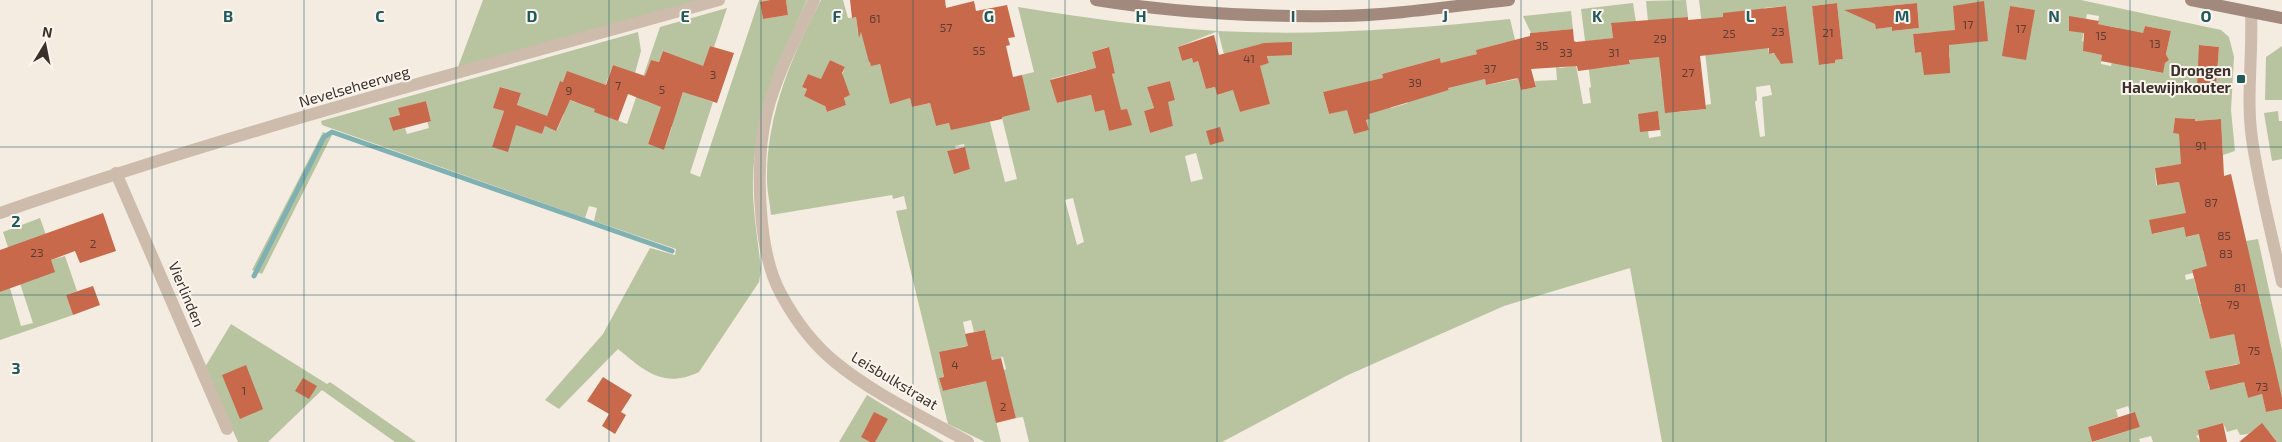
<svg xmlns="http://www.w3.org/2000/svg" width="2282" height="442" font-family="'Exo 2',sans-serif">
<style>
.green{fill:#b8c4a0;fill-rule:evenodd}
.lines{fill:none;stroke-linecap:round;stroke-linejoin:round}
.stream{stroke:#7fb0b2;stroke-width:5}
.building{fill:#c8694b}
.street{stroke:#cdbbac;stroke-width:12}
.secondary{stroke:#a18a7d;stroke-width:12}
.grid{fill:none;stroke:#1f5a5e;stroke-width:1;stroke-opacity:0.55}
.poi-dot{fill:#1f5a5e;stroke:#fbf5ee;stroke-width:2}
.labels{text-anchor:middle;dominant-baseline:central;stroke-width:4;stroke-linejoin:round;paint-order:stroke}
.number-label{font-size:12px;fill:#5e3e33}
.poi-label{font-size:15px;font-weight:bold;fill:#3b302b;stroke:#fbf5ee;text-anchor:end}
.street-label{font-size:15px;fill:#3b302b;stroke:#fbf5ee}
.grid-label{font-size:16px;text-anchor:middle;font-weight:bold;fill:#1f5a5e;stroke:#fbf5ee;stroke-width:4;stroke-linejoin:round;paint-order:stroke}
</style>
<rect width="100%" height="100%" fill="#f4ebe1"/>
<path class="green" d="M483 0H701L458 67Z
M759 0H770L760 2 763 19 788 15 786 0H807C781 58 755 114 753 178 752 209 758 239 761 270L759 282 699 372C663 389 645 371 618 349L559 409 545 400 603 334 650 248 675 255 676 249 594 221 597 208 589 206 585 218 322 125 321 121 638 32 641 51 635 73 613 65 595 112 627 124 660 27 727 8 714 47 710 46 693 95 713 102 690 173 700 177ZM663 51 686 60 687 81 677 110 668 109 645 101 653 77 646 74 651 60 659 62ZM560 81 563 82 577 103 567 99 562 113 564 114 557 130 545 126 542 134 532 130 547 116ZM501 87 521 93 515 112 498 129 504 111 494 108ZM426 101 431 120 427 121 429 128 407 134 405 128 393 131 390 118 400 115 399 108ZM657 120 672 127 664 150 648 144Z
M821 0H843L848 18 856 17 858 33 872 32 874 47 881 68 886 66 880 37H885V33L887 32 886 25H883L881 12 890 11 903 68 895 69 897 78 905 76 912 107 930 103 936 126 949 123 940 83 944 82 942 73H938V63H936L929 37 942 34 949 61 958 59 957 56 962 54 959 39 954 40 952 33 968 30 977 69 989 66 991 72 999 70 1002 82 1014 79 1017 92 1025 91 1022 75 1034 72 1018 7C1084 18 1151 27 1218 31 1315 36 1413 29 1510 19L1523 73 1517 74 1521 90 1536 87 1535 81 1557 80 1556 67 1561 68 1576 65 1583 104 1591 103 1589 88 1591 87 1581 9 1633 3 1636 22 1648 21 1646 1 1686 0 1688 17 1648 21 1652 57 1672 56 1673 63 1660 64 1661 81 1675 79 1679 112 1705 109V105L1711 104 1699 0H2081L2221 30 2229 37 2234 57 2231 110 2235 151 2223 155 2221 119 2195 121 2194 119 2175 118 2173 133 2185 134 2186 141H2180L2182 158 2199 157 2201 170 2177 174 2176 165 2155 168 2156 185 2179 182 2188 214 2150 221 2153 234 2184 227 2187 237 2203 233 2206 250 2203 251 2205 257 2215 256 2217 263 2249 257 2246 241 2258 239 2282 350V398L2276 375 2244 382 2248 398 2262 394 2266 412 2282 409V442H2277L2271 434 2265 439 2257 428 2248 434 2240 435 2237 429 2227 432 2223 423 2199 430V435L2196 436 2201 442H2153L2151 436 2139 439 2140 442H2093L2140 427 2135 413 2131 414 2128 406 2116 410 2118 417 2088 427 2092 442H1662L1630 268 1504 306 1348 375 1222 442H1029L1023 417 1016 418 1008 387 1002 389 998 373 1006 369 1003 357 992 360 985 330 974 332 971 320 963 322 971 359 981 357 1001 442H985L948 424 896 211 907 209 904 196 893 199 892 195 771 215C770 203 767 191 767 180 766 116 792 55 821 0ZM1837 3 1843 59 1835 60V63L1820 65 1812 6ZM1917 3 1919 28 1893 31 1892 27 1876 29 1875 19 1866 20 1860 16 1865 8ZM1786 6 1792 59 1789 63 1783 64 1778 60V53L1769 54 1764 8ZM2010 6 2034 10 2031 31H2026L2023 50 2010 48 2013 29 2007 27ZM2087 14 2099 16 2098 24 2119 28 2111 66 2101 64 2102 55 2083 51 2085 42 2082 41ZM1624 22 1630 64 1601 68 1598 40 1613 38 1611 24ZM2145 26 2171 31 2166 54 2169 60 2165 63 2162 73 2136 68ZM1218 31 1233 90 1217 95 1215 87 1206 89 1198 61 1193 63 1192 58 1182 61 1178 47ZM1935 32 1937 50 1949 49 1950 58 1923 60 1922 52 1915 53 1913 34ZM1507 42 1517 79 1487 85 1485 79 1470 82 1463 58 1477 54V50ZM1261 44 1263 50H1266L1269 63 1235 73 1230 52ZM2200 45 2219 47 2216 87 2197 85ZM1108 47 1115 72 1112 74 1115 88 1113 89 1123 127 1109 131 1104 110 1095 112 1091 95 1057 103 1051 79 1087 70 1090 79 1098 76 1092 52ZM1440 58 1449 90 1431 95 1429 90 1407 96 1408 103 1391 108 1382 74ZM830 60 845 67 842 75 850 95 844 98 846 105 827 112 824 104 804 96 807 89 802 87 808 74 823 80ZM972 76 981 120 974 122 963 78ZM992 77 1017 179 1005 182 983 94 987 93 984 79ZM1259 77 1261 83 1264 82 1270 104 1240 112 1234 90 1249 87 1247 80ZM1170 81 1175 100 1167 102 1173 126 1150 133 1144 111 1154 108 1147 87ZM1361 85 1370 119 1366 120 1369 130 1354 134 1343 92 1346 91V88ZM1770 85 1772 95 1762 97 1765 136 1760 137 1755 102 1757 100 1756 87ZM1338 89 1344 110 1329 114 1323 92ZM1658 113 1661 136 1649 138 1647 124 1651 123 1650 114ZM964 144 970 169 954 173 947 151 956 149 955 146ZM1196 153 1203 179 1191 182 1185 156ZM1073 198 1084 242 1077 245 1065 200ZM2210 266 2214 283 2196 287 2194 278 2186 280 2185 275 2193 273 2192 270ZM2253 275 2260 305 2250 308V311L2240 314 2238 305 2209 311 2207 302 2200 304 2198 296 2214 293V289L2233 285 2232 279ZM2225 315 2230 334 2210 339 2205 320ZM2265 324 2272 353 2252 360V362L2240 364 2234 334 2244 331V329ZM965 346 974 384 943 391 939 378 944 377 939 353ZM2237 364 2241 383 2209 389 2206 371Z
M1571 11 1573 29 1531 33 1523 16Z
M2282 46V100H2265L2266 57Z
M2278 111 2279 121H2282V159L2272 161 2264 113Z
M323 132 332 135 262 274 252 270Z
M40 218 46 235 51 260 65 256 77 291 66 295 73 315 0 340V292L10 288 21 326 33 323 3 232Z
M231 324 327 384 330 382 416 442H395L322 390 268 442H238L205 367Z
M867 395 944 442H839Z"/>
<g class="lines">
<path class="stream" d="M254 276 324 137 332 132 672 251"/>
</g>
<path class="building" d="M770 0H786L788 15 763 19 760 2Z
M850 0H945L946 8 974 1 976 11 1007 5 1015 37 1008 38 1010 45 1006 46 1013 77 1022 75 1030 110 1002 117V119L951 130 949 123 936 126 930 103 912 107 910 98 890 104 880 64 871 66 870 62H869L861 32 859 38 856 17 852 18Z
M1984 1 1988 41 1949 45 1950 73 1924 75 1921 52 1915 53 1913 34 1955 30 1953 6Z
M1837 3 1843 59 1835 60V63L1819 65 1812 6Z
M1917 3 1919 28 1892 31V27L1876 29 1875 24 1844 10Z
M1786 6 1793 63 1781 64 1774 53 1769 54V48L1700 56 1706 109 1665 113 1659 57 1629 60 1630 64 1578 71 1577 66 1531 69 1536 87 1521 90 1518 78 1486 85 1485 79 1448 88 1449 90 1369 114 1370 119 1366 120 1369 130 1354 134 1347 110 1329 114 1323 92 1383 78 1382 74 1440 58 1441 63 1477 54 1476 50 1530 36V33L1573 29 1574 41 1576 42 1613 38 1611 23 1688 17V20L1723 17V13Z
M2010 6 2035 10 2026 60 2002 56Z
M2069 16 2099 21 2098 24 2143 33 2145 26 2171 31 2166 54 2169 60 2165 63 2163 73 2101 61 2102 55 2083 51 2084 33 2069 31Z
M1214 35 1219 55 1264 43 1292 42V55L1267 56 1269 63 1260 66 1270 104 1240 112 1233 90 1217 95 1215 87 1206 89 1198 61 1193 63 1192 58 1182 61 1178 47Z
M2199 45 2219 47 2216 87 2197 85Z
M710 46 734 53 717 103 683 92 664 150 648 144 661 107 628 94 618 121 594 112 595 109 570 100 556 131 545 126 542 134 516 125 508 152 492 147 504 111 493 108 500 87 521 93 517 105 547 116 560 81 563 82 567 71 606 85 613 65 645 76 651 60 659 62 663 51 703 66Z
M1109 47 1115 73 1112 74 1121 110 1127 109 1132 125 1109 131 1104 110 1095 112 1091 95 1057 103 1050 80 1096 68 1092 52Z
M830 60 845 67 842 73 850 95 844 98 846 105 827 112 825 106 804 96 807 89 802 87 808 74 821 79Z
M1170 81 1175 100 1168 102 1173 126 1150 133 1144 111 1154 108 1147 87Z
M426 101 431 121 393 131 389 118 400 115 398 108Z
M1658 111 1660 130 1640 132 1638 114Z
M2175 118 2195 119V121L2221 119 2224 176 2231 174 2282 398V409L2266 412 2262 394 2248 398 2244 382 2210 390 2205 371 2240 364 2234 334 2210 339 2192 270 2207 266 2199 234 2186 237 2184 227 2152 234 2149 220 2186 213 2179 182 2157 185 2155 168 2181 164 2179 134 2173 133Z
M1220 127 1224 141 1210 145 1206 131Z
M965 147 970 169 954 174 947 151Z
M103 213 116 251 80 263 75 251 51 260 55 272 0 292V250Z
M93 286 100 305 73 315 66 295Z
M985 330 992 360 1001 358 1016 418 996 423 986 381 943 391 939 378 944 377 939 352 968 346 965 334Z
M246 365 263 409 240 419 222 375Z
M603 377 632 395 621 412 626 415 615 434 602 426 609 414 587 401Z
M303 378 317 386 309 399 295 391Z
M874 412 888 419 875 442H870L861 437Z
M2135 412 2140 427 2092 442 2088 427Z
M2223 423 2227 442H2200L2198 430Z
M2262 423 2277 442H2239Z"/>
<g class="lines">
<path class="street" d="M814 0C797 36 777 73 767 112 755 159 757 251 781 294 795 320 813 344 835 362 875 395 924 417 968 442
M2251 12C2253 55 2246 97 2252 139 2259 187 2272 235 2282 282
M116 173 227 429
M0 213C236 131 479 67 719 0"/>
<path class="secondary" d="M1096 0C1176 13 1258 17 1339 16 1395 15 1453 6 1509 0
M2191 0 2282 18"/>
</g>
<path class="grid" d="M152 0V442M304 0V442M456 0V442M609 0V442M761 0V442M913 0V442M1065 0V442M1217 0V442M1369 0V442M1521 0V442M1673 0V442M1826 0V442M1978 0V442M2130 0V442M0 147H2282M0 295H2282"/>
<rect class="poi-dot" x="2236" y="74" width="10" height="10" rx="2.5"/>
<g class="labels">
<g class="number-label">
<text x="875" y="18">61</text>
<text x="1968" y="24">17</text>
<text x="946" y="27">57</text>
<text x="2021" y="28">17</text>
<text x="1778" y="31">23</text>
<text x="1828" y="32">21</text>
<text x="1729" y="33">25</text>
<text x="2101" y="35">15</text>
<text x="1660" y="38">29</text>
<text x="2155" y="43">13</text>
<text x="1542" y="45">35</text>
<text x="979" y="50">55</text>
<text x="1566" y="52">33</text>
<text x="1614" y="52">31</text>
<text x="1249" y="58">41</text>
<text x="1490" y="68">37</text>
<text x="1688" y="72">27</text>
<text x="713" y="74">3</text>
<text x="1415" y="82">39</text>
<text x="618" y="85">7</text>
<text x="662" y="89">5</text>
<text x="569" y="90">9</text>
<text x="2201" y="145">91</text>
<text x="2211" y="202">87</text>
<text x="2224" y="235">85</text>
<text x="93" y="243">2</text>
<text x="37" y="252">23</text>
<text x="2226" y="253">83</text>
<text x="2240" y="287">81</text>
<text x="2233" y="304">79</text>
<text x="2254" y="350">75</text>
<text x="955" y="364">4</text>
<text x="2262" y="386">73</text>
<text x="244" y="390">1</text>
<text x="1003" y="406">2</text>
</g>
<g class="poi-label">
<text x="2231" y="70">Drongen<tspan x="2231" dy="17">Halewijnkouter</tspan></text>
</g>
<g class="street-label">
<text transform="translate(354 86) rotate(-16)">Nevelseheerweg</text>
<text transform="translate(187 294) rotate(67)">Vierlinden</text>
<text transform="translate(895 380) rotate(31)">Leisbulkstraat</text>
</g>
</g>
<g class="grid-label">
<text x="228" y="22">B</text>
<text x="380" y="22">C</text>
<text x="532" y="22">D</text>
<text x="685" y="22">E</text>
<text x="837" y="22">F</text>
<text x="989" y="22">G</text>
<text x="1141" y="22">H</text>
<text x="1293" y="22">I</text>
<text x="1445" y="22">J</text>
<text x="1597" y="22">K</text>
<text x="1750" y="22">L</text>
<text x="1902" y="22">M</text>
<text x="2054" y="22">N</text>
<text x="2206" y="22">O</text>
<text x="16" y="227">2</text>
<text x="16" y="374">3</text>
</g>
<g transform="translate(45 45) rotate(10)" stroke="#fbf5ee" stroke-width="4" paint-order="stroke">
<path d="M0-4L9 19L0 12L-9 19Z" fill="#3b302b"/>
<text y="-8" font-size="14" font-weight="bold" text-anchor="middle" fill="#3b302b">N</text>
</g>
</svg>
